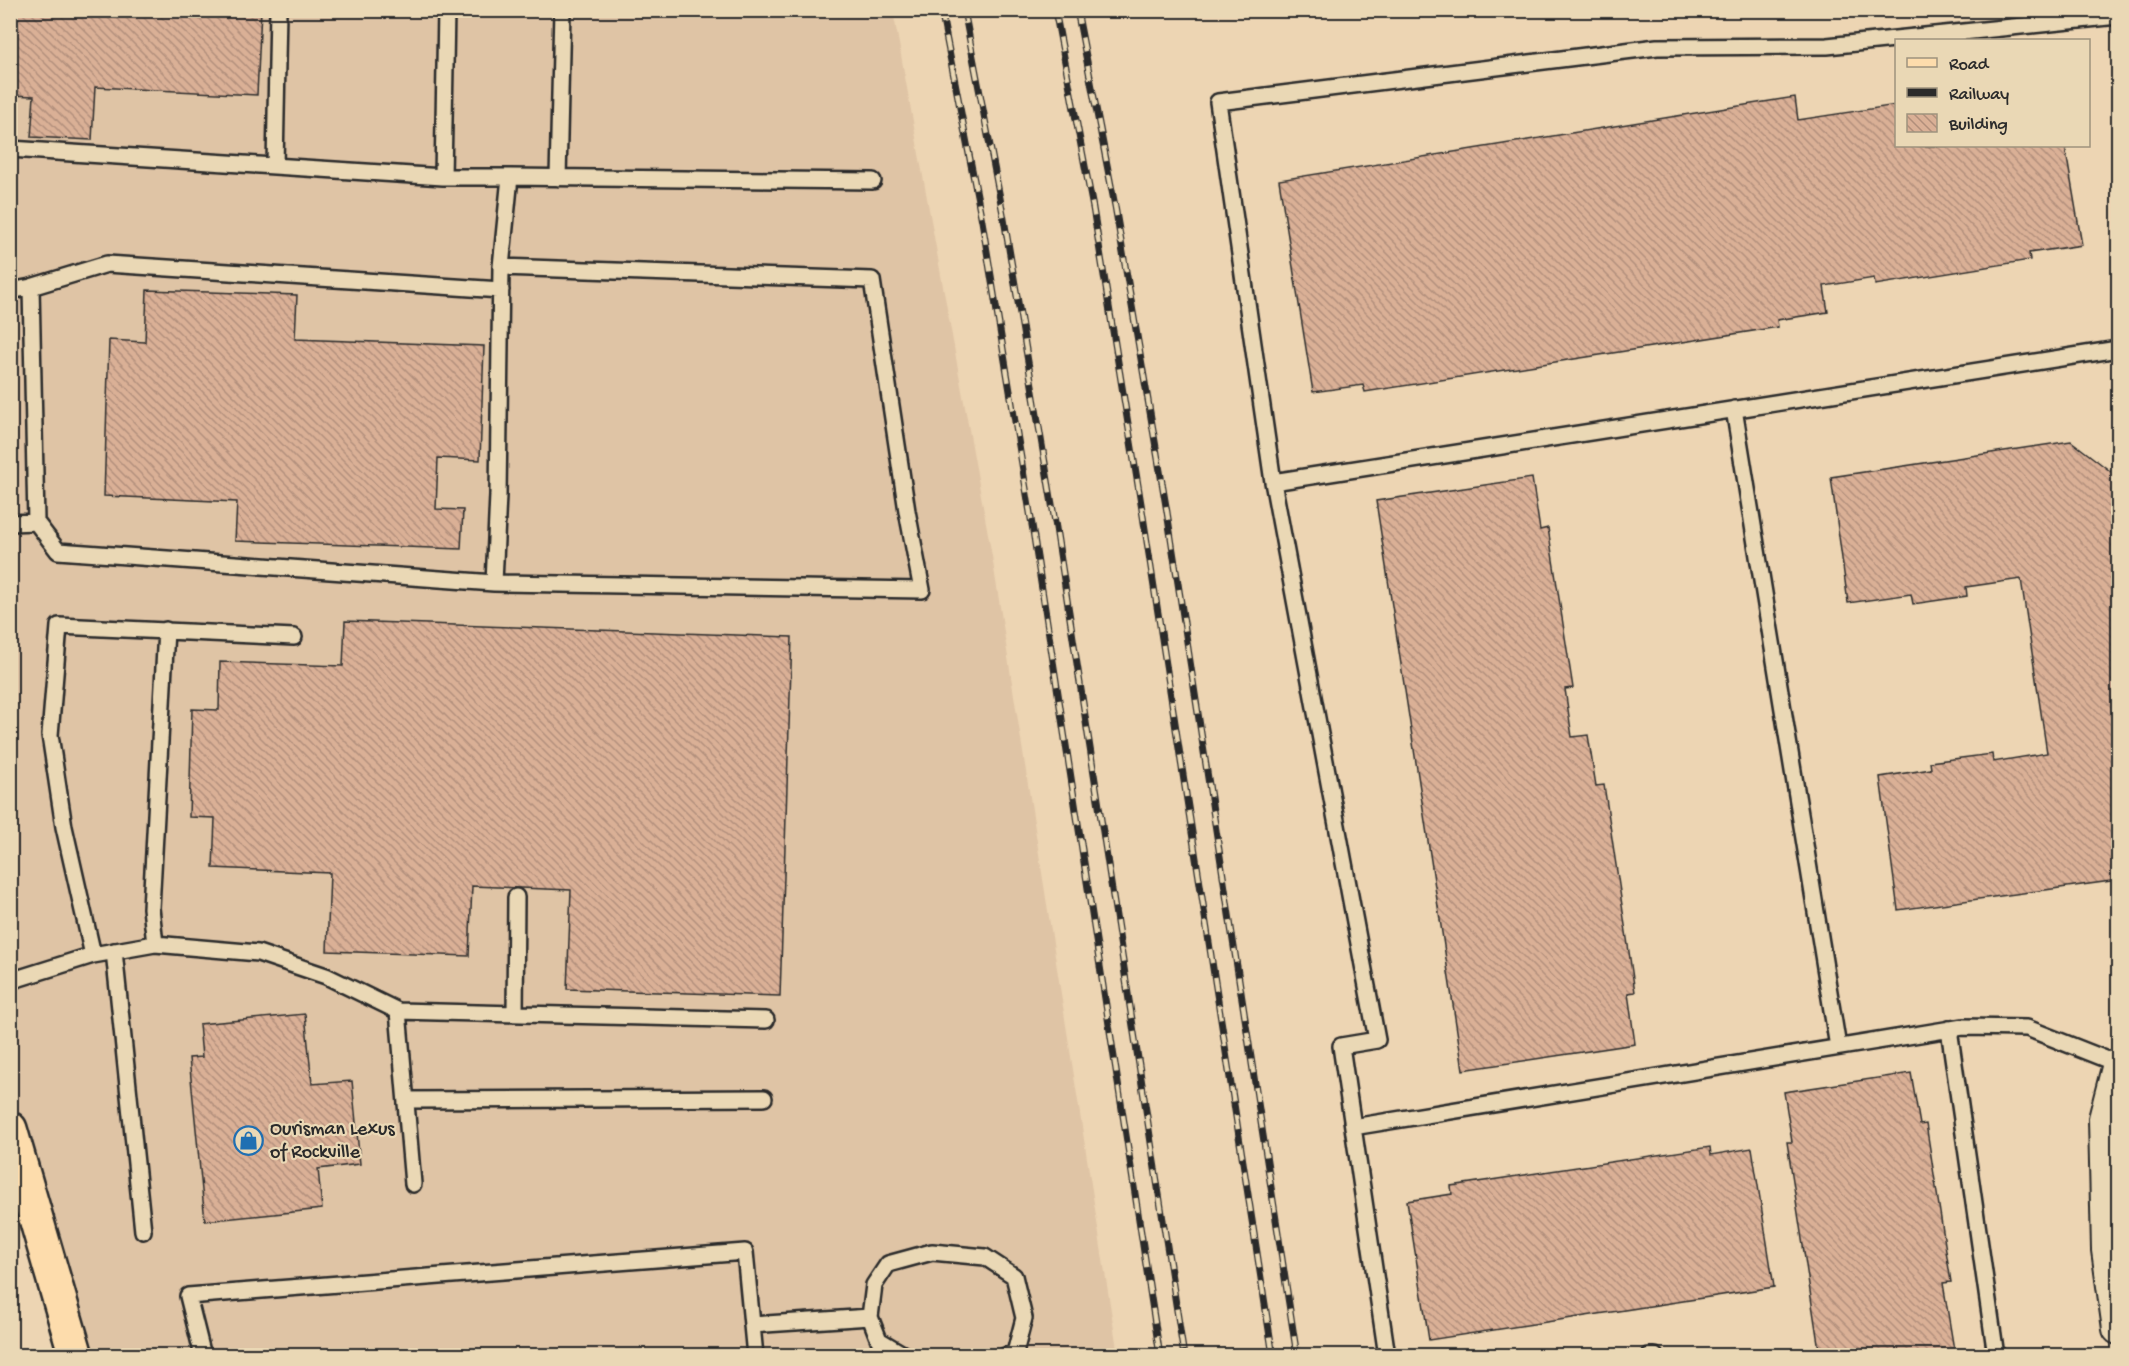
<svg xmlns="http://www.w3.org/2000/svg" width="2129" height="1366" font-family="'Gochi Hand',sans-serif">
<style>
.built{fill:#dfc4a5}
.building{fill:url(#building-back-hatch);stroke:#2b2b2b;stroke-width:1.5}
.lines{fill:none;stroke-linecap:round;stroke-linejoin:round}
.service-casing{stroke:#2b2b2b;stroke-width:20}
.minor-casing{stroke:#2b2b2b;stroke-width:34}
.primary-casing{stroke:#2b2b2b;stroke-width:38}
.service{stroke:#ead8b5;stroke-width:15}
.minor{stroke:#ead8b5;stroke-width:30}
.primary{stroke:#fddcac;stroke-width:33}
.rail-casing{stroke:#2b2b2b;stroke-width:7}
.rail{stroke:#ead8b5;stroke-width:4.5;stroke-dasharray:14;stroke-linecap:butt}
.labels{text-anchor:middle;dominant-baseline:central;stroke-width:4.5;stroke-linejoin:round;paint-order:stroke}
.poi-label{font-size:20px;fill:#2b2b2b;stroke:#ead8b5;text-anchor:start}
</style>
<defs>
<pattern id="building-back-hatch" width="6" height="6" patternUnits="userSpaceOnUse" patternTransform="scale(1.5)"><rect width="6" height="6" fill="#dab096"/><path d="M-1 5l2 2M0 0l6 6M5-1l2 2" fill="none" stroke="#b18f7b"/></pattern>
</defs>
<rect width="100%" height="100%" fill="#edd5b3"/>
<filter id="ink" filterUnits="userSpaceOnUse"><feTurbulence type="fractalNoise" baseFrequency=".0167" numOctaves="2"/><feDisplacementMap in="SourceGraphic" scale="12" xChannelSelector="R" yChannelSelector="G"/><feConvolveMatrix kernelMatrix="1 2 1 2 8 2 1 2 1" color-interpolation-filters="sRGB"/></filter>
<g filter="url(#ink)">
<path class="built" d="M11 11H893L992 556 1118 1355H76L11 1129Z"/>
<path class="building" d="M10 10H261L257 95 95 87 92 140 31 137 34 96 10 95Z
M1795 97 1798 120 1896 105V146H2065L2082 245 2029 253 2030 260 1875 285 1874 278 1824 286 1828 312 1777 320 1778 327 1365 392 1363 385 1313 392 1279 180Z
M147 290 297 295 295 339 484 346 480 460 438 458 436 509 463 510 461 549 235 541 237 502 104 496 109 340 145 342Z
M2071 441 2118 477V880L1898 910 1880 777 1931 769 1930 762 1992 754 1993 762 2047 753 2021 579 1966 587 1967 596 1913 604 1911 594 1848 603 1831 477Z
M1532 478 1540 530 1548 528 1573 688 1565 689 1572 737 1588 735 1596 786 1604 785 1635 992 1628 993 1635 1044 1463 1070 1376 501Z
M345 621 792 637 780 996 567 989 571 890 472 886 469 956 327 951 330 873 213 868 215 818 189 817 192 709 219 710 220 662 343 666Z
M305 1014 312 1084 352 1081 360 1164 318 1169 322 1209 205 1221 189 1058 202 1057 199 1024Z
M1911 1073 1920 1125 1926 1124 1951 1282 1943 1283 1955 1356H1820L1787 1142H1792L1784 1092Z
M1710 1147 1711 1155 1752 1148 1774 1287 1429 1340 1407 1201 1452 1194 1451 1186Z"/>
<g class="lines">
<defs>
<path id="service" d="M10 149 443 177H510L501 267 498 495 494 583
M275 166 278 10
M443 177 446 10
M510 177 873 181
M558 178 562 10
M31 287 107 264 501 290
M10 291 31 287 36 522 10 523
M1734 409 1838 1047
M1273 482 2118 349
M36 522 58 551 494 583 922 590 907 511 872 280 501 267
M155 944 258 953 326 976 398 1011 413 1184
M114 951 143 1231
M93 955 155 944 151 908 166 630
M10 981 93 955 64 827 50 735 59 626 294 637
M398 1011 766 1020
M515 1014 516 897
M1949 1029 1996 1356
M407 1100 764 1098
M1353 1127 1963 1027 2027 1028 2118 1064
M752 1325 870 1317
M203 1356 188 1296 745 1252 755 1356
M906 1356 879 1340 870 1317 874 1285 888 1264 932 1252 985 1257 1014 1276 1024 1318 1015 1353 1005 1356
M1387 1356 1341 1046 1377 1040 1273 482 1218 102 1657 47 1827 46 2118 16
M1649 1356H1655"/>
<path id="minor" d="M2118 1064 2104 1119 2107 1250 2118 1329"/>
<path id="primary" d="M10 1129 76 1356"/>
</defs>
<use href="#service" class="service-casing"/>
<use href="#minor" class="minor-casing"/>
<use href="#primary" class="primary-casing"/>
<use href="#service" class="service"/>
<use href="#minor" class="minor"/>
<use href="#primary" class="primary"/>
<defs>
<path id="rail" d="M941 10 982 221 1033 531 1160 1356
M964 10 1004 219 1056 528 1184 1356
M1055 10 1093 208 1143 516 1273 1356
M1077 10 1115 206 1167 512 1297 1356"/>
</defs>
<use href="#rail" class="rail-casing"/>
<use href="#rail" class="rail"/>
</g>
</g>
<defs>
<symbol id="shop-ring" viewBox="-11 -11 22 22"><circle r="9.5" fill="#ead8b5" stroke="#1f6fb2" stroke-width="1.5"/><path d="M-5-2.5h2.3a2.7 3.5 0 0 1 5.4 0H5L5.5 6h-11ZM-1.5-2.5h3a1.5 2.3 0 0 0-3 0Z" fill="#1f6fb2"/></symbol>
</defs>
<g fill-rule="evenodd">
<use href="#shop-ring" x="232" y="1124" width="33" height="33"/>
</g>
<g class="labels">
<g class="poi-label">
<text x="270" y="1130">Ourisman Lexus<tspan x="270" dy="23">of Rockville</tspan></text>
</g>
</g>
<rect width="2129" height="1366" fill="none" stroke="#ead8b5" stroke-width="36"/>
<rect x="18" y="18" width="2093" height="1330" fill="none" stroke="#2b2b2b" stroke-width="2" filter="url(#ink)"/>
<rect x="1895" y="39" width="195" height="108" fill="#ead8b5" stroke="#9e937e" stroke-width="1.5"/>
<rect x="1907" y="58" width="30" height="9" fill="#fddcac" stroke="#9e937e" stroke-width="1.5"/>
<text x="1949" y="69" font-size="18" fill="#2b2b2b">Road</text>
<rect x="1907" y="88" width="30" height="9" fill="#2b2b2b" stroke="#9e937e" stroke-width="1.5"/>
<text x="1949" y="99" font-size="18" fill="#2b2b2b">Railway</text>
<rect x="1907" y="114" width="30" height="18" fill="url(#building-back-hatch)" stroke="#9e937e" stroke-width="1.5"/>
<text x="1949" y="129" font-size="18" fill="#2b2b2b">Building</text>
</svg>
